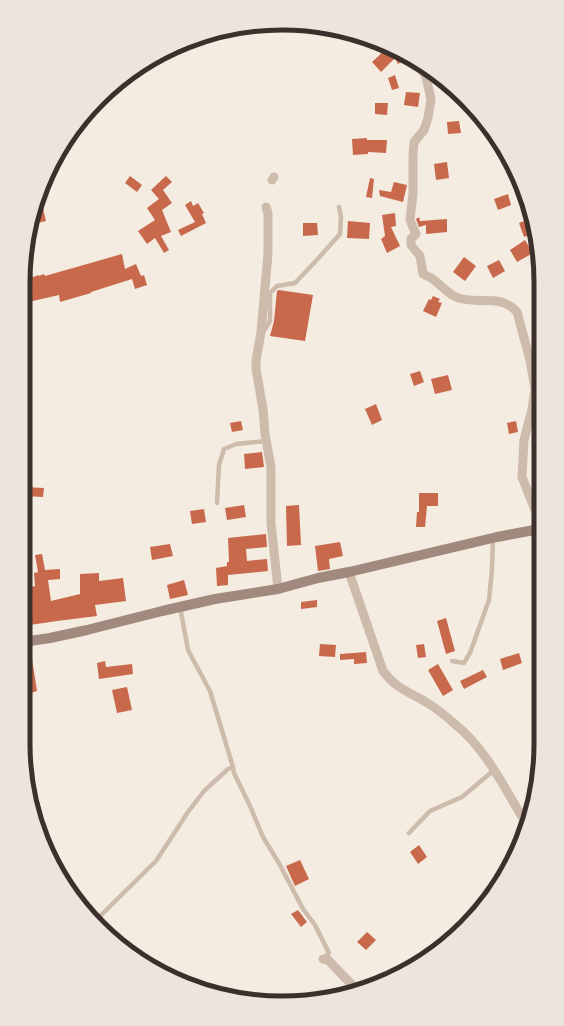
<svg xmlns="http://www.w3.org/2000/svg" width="564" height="1026" font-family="Jost,sans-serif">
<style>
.building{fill:#c8694b}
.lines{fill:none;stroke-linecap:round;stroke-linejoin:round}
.service{stroke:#cdbbac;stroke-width:4.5}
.minor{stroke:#cdbbac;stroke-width:9}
.secondary{stroke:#a18a7d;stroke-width:10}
.rim{fill:none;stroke:#3b302b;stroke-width:5}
</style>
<rect width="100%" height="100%" fill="#f4ebe1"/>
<path class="building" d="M386 49 391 51 410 57 398 64 395 58 381 72 372 62Z
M395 75 399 88 392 90 388 78Z
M406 92 420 93 418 107 404 105Z
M375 103H388L387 115 375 114Z
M459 121 461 133 448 134 447 122Z
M367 138V140H387L386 153 368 152V154L353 155 352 139Z
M447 162 449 178 436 180 434 164Z
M130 176 142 185 137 192 125 183Z
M166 176 172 182 163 190 172 203 162 210 171 232 161 236 169 250 164 253 155 238 147 244 138 231 155 220 147 208 159 199 151 190Z
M370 178 374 179 372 198 366 197Z
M394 182 407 185 403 202 380 196 379 190 391 192Z
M508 194 511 205 498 210 494 199Z
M40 196 46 221 30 225 32 215Z
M191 201 193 206 198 203 204 213 202 214 206 223 181 236 178 230 195 222 185 205Z
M395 213 396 226 391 227 400 246 387 253 381 239 385 236 382 215Z
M419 217 420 221 447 219V232L426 234V225L419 227 416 219Z
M532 218 535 233 524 237 519 223Z
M348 221 370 223 369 239 347 238Z
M303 223H317L318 235 303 236Z
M525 240 533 253 517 262 510 250Z
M122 254 125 269 136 264 141 276 144 275 147 285 135 289 132 279 91 292V293L60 302 59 295 24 303V280L39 275V276L44 274 45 276Z
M464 257 476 266 465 281 453 272Z
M499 260 505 271 493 278 487 266Z
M279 290 313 295 305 341 270 336 274 321 277 291Z
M433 296 440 299 438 302 442 303 436 317 423 311 429 299 431 300Z
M420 371 424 382 414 386 410 374Z
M448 375 452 390 435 394 431 379Z
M376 404 382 420 372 425 365 409Z
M241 421 243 430 232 432 230 423Z
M516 421 518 432 509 434 507 423Z
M262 452 264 467 245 469 244 454Z
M23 487 44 488 43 497 23 496Z
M419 493H438V506H427L425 527H416L417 512H419Z
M244 505 246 517 227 520 225 508Z
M299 505 301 545 287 546 286 506Z
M204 509 206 522 192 524 190 511Z
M266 534 267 547 246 549 247 561 267 559 268 571 228 575V585L217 586 216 568 227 566V562H229L228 538Z
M340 542 343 556 329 559 330 569 318 571 315 546Z
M170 544 173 556 152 560 150 547Z
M42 554 45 570 60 569V579L48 580 51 601 80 594V574L99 573V581L123 578 126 601 95 605 97 616 57 621 23 626V603L30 602 27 588 35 586 34 573 38 572 35 555Z
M184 580 188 595 170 599 167 585Z
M317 600V607L301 609V602Z
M446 618 455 651 446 654 437 621Z
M320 644 336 645 335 657 319 656Z
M424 644 426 657 418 658 416 645Z
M366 652 367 663 354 664V659L340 660V654Z
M519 653 522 663 503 670 500 659Z
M32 659 37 691 31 693V689L23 690V684L30 683 26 660Z
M105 661 106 667 132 664 133 674 99 679 97 663Z
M438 664 453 690 443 696 428 670Z
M540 668V689H538L533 670Z
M483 670 487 677 464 689 460 681Z
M127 687 132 710 117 713 112 690Z
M419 845 427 857 418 864 410 852Z
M300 860 309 879 295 886 286 866Z
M298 910 307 922 301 927 291 914Z
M367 932 376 940 366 950 357 942Z"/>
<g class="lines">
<path class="service" d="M263 332 270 321V293L277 286 295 283 314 263 340 234 341 217 339 207
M217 503 219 465 224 449 236 444 266 441
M452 661 464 663 470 653 489 600 492 569 493 538
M233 767 234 773 250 806 263 837 280 865 303 909 315 925 329 953 323 959
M409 833 430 811 462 797 494 770
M96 920 156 861 188 812 204 791 228 769 233 767 210 691 188 650 180 607"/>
<path class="minor" d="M418 62 426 77 431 99 428 118 424 130 414 142 413 155V193L410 220 416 234 411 239V245L420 256 423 274C427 276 431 277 434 280 441 285 447 293 456 297 477 306 499 292 517 312L530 360 535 389 532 409 524 440 522 477 535 510 540 517
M272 180 274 177
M266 207 268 213V254L261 332 256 361V369L263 409 265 434 271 467V523L278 589
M349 572 383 671C397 690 410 692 429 704 439 710 448 718 456 725 488 751 505 790 527 825
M323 959 328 960 356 989"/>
<path class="secondary" d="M23 642 50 638 87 630 162 611 215 599 278 589 318 578 349 572 497 537 540 529"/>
</g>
<path d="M0 0H564V1026H0ZM282 30H282A252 252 0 0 1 534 282V744A252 252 0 0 1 282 996H282A252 252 0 0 1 30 744V282A252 252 0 0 1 282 30Z" fill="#ece5de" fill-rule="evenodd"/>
<path class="rim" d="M282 30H282A252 252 0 0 1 534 282V744A252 252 0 0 1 282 996H282A252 252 0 0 1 30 744V282A252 252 0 0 1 282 30Z"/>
</svg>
